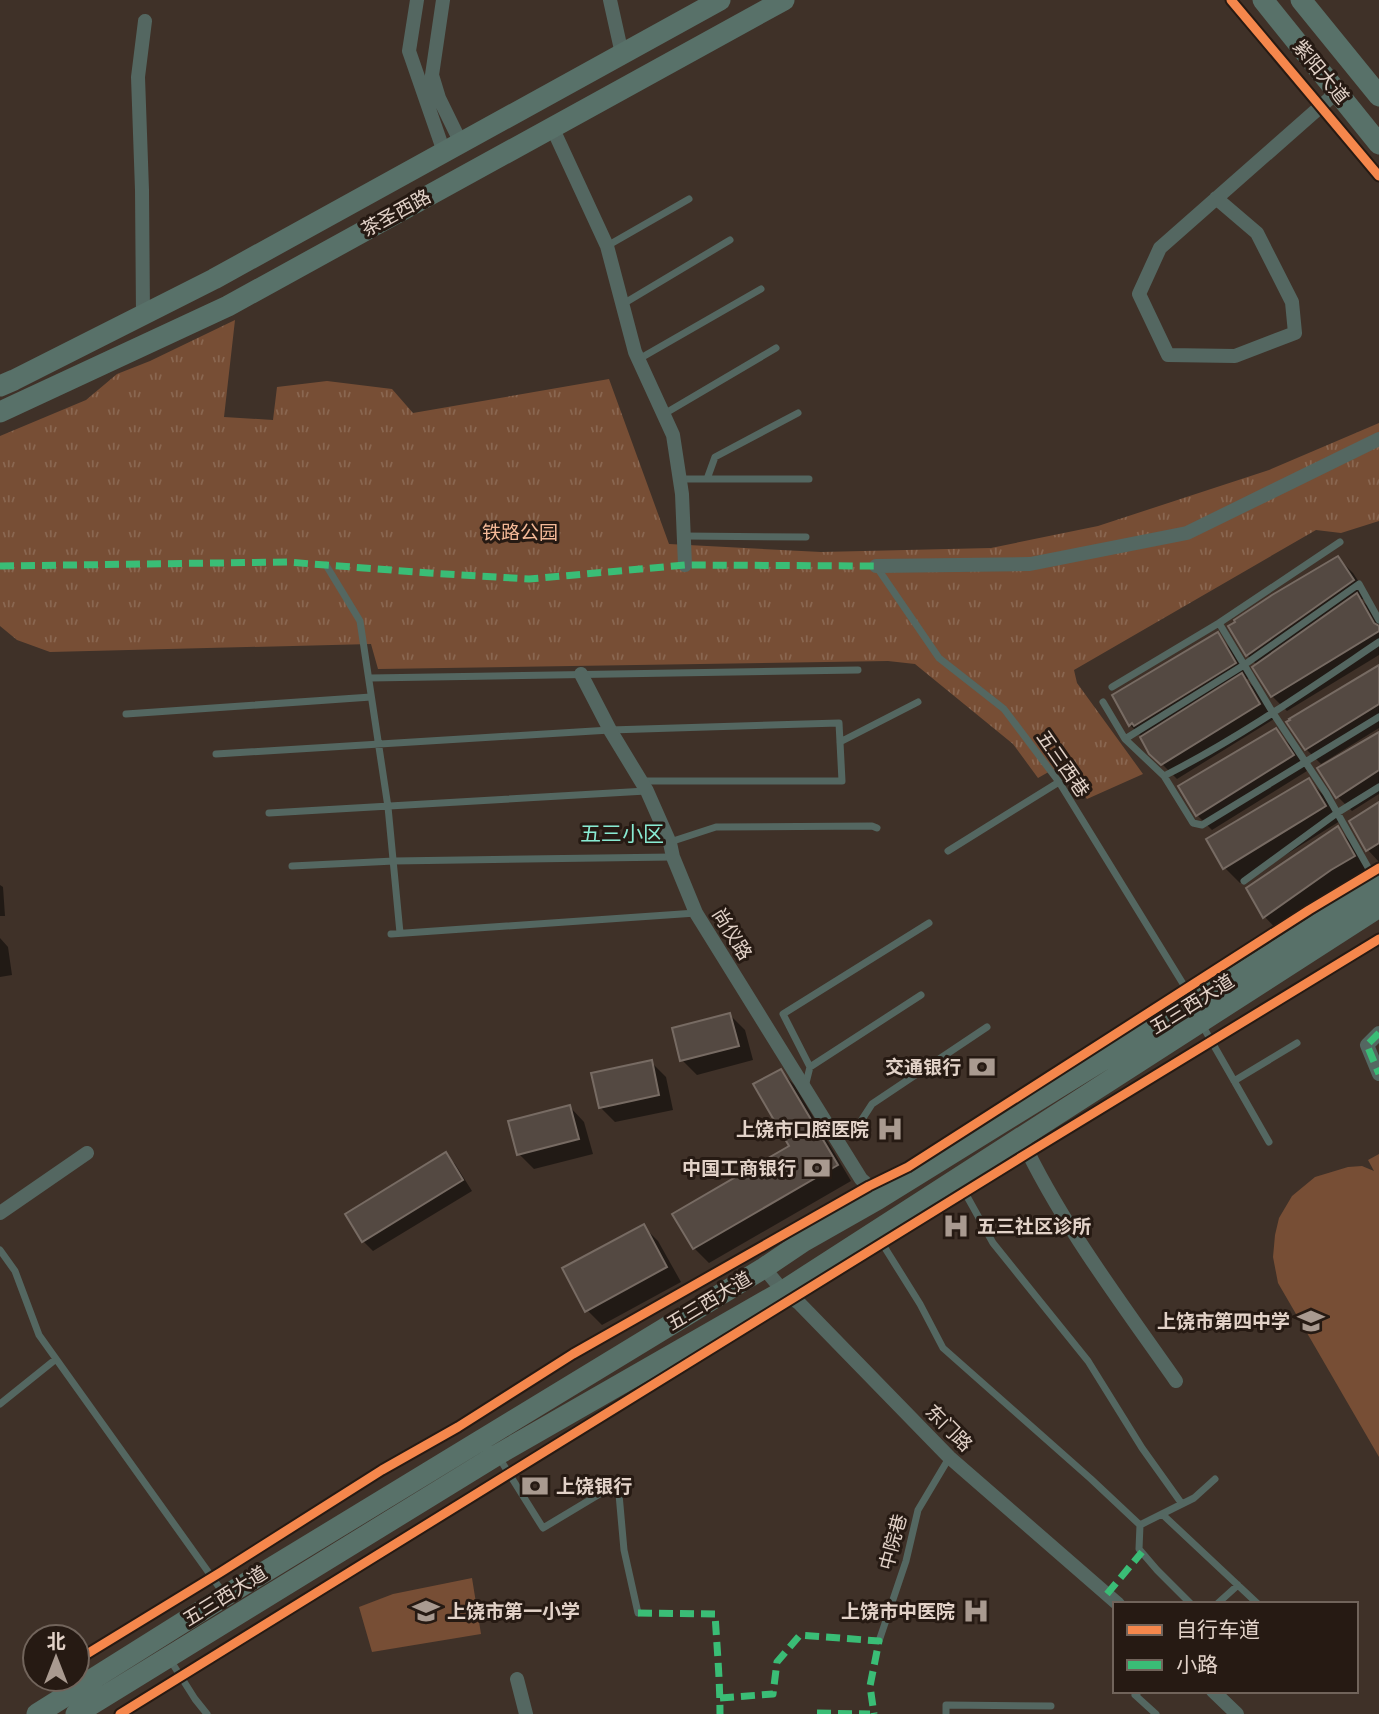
<svg xmlns="http://www.w3.org/2000/svg" width="1379" height="1714" font-family="'Space Grotesk','Noto Sans SC',sans-serif">
<style>
.grass{fill:url(#grass-tufts)}
.pitch{fill:#774e35}
.shadow{fill:#0007}
.building{fill:#544942;stroke:#776b63;stroke-width:2}
.lines{fill:none;stroke-linecap:round;stroke-linejoin:round}
.service{stroke:#546761;stroke-width:7}
.minor{stroke:#546761;stroke-width:14}
.secondary{stroke:#587169;stroke-width:21}
.quiet{stroke:#3abd76;stroke-width:7;stroke-dasharray:14 7;stroke-linecap:butt}
.cycleway-casing{stroke:#261a13;stroke-width:13}
.cycleway{stroke:#f5874c;stroke-width:9}
.labels{text-anchor:middle;dominant-baseline:central;stroke-width:6;stroke-linejoin:round;paint-order:stroke}
.street-label{font-size:19px;fill:#e2d2c8;stroke:#261a13}
.park-label{font-size:19px;fill:#f5ba98;stroke:#261a13}
.poi-label{font-size:19px;font-weight:bold;fill:#e2d2c8;stroke:#261a13;text-anchor:end}
.neighbourhood-label{font-size:21px;fill:#89ebd3;stroke:#261a13}
</style>
<defs>
<pattern id="grass-tufts" width="24" height="20" patternUnits="userSpaceOnUse" patternTransform="scale(1.75)"><rect width="24" height="20" fill="#774e35"/><path d="M3 7l-1-3M5 7V3M7 7l1-3M15 17l-1-3M17 17v-4M19 17l1-3" fill="none" stroke="#8a6751"/></pattern>
</defs>
<rect width="100%" height="100%" fill="#3f3128"/>
<path class="grass" d="M235 320 224 417 273 420 277 387 327 381 392 389 413 413 609 379 669 544 821 552 991 548 1098 526 1269 470 1379 423V521L1341 533 1316 530 1074 670 1077 683 1143 774 1087 799 1059 766 1038 778 1013 744 915 664 888 661 378 669 371 644 50 652 17 640 0 626V436L86 400 117 374 150 361Z"/>
<path class="pitch" d="M1379 1154V1457L1278 1283 1273 1257 1275 1235 1279 1218 1292 1196 1315 1177 1348 1167 1362 1166 1374 1171 1368 1160Z
M472 1578 481 1634 372 1652 359 1607 393 1594Z"/>
<path class="shadow" d="M1338 558 1353 573 1368 596 1361 600 1372 610 1379 623V655L1287 711 1272 696 1257 665 1247 655Z
M1217 635 1232 650 1249 678 1246 680 1257 690 1274 719 1177 779 1151 753 1141 736 1130 725Z
M1379 667V728L1321 764 1306 749Z
M1275 730 1290 745 1307 771 1212 830 1197 815Z
M1379 734V794L1352 811 1337 796Z
M1309 780 1323 795 1340 821 1240 883 1225 868 1209 840Z
M1379 804V862L1368 850 1351 822Z
M1338 829 1352 843 1368 871 1347 884 1279 932 1265 917 1249 888Z
M0 885 3 887 5 916H0Z
M0 938 8 947 12 975 0 977Z
M730 1015 745 1030 753 1060 697 1075 682 1060Z
M651 1062 666 1077 673 1110 615 1122 600 1107Z
M781 1071 795 1086 851 1181 709 1263 694 1248 792 1147Z
M570 1107 584 1122 593 1154 534 1169 519 1154Z
M446 1155 455 1164 472 1191 373 1251 363 1241Z
M643 1226 658 1241 681 1282 602 1325 587 1310Z"/>
<path class="building" d="M1338 556 1354 580 1246 656 1228 626 1235 622 1234 620 1272 595Z
M1357 593 1374 623 1379 626V631L1271 697 1252 667Z
M1218 632 1236 663 1134 726 1132 723 1129 726 1112 695Z
M1379 665V704L1305 750 1286 722 1290 720 1289 719Z
M1242 673 1260 704 1161 765 1149 754 1140 737Z
M1276 728 1294 755 1196 816 1178 786Z
M1379 732V770L1336 798 1317 768Z
M1309 778 1326 806 1223 869 1206 839Z
M1379 802V843L1366 851 1349 821Z
M1338 826 1355 856 1331 870 1263 918 1246 888Z
M730 1013 739 1046 680 1061 672 1028Z
M652 1060 659 1095 599 1108 591 1073Z
M781 1069 838 1165 693 1249 672 1214 789 1146 753 1084Z
M570 1105 579 1139 517 1155 508 1121Z
M446 1152 463 1180 362 1242 345 1214Z
M644 1224 667 1267 585 1312 562 1268Z"/>
<g class="lines">
<path class="service" d="M607 246 689 199
M623 304 730 240
M639 359 761 289
M664 414 776 348
M680 479H809
M707 479 715 457 798 413
M684 536 806 537
M326 565 360 621 388 807 400 933
M876 566 939 658 1004 709 1059 782 1193 1000
M1379 620 1359 584 1244 665 1125 739 1164 776C1239 738 1309 689 1379 642
M1219 623 1273 713 1326 793 1378 885
M370 678 858 670
M1112 687 1219 623 1340 542
M1103 702 1125 739
M126 714 371 697
M840 742 918 702
M216 754 610 730 839 723 842 781H641
M1164 776 1193 823 1202 825 1379 717
M269 813 646 791
M670 842 716 827 872 826 877 828
M948 851 1059 782
M292 866 394 861 672 857
M1244 881 1337 813 1379 787
M391 934 696 913
M1201 1023 1269 1142
M810 1067 921 995
M1234 1081 1297 1043
M805 1087 810 1067 783 1014 929 923
M837 1140 861 1121 872 1104 987 1027
M959 1182 993 1243 1088 1361 1142 1448 1182 1504
M875 1232 920 1304 943 1348 1091 1479 1140 1525 1139 1549 1157 1570 1191 1604
M0 1250 15 1271 39 1335 224 1594
M0 1404 56 1359
M498 1456 543 1528 618 1483 624 1550 638 1613
M1162 1514 1258 1604
M1140 1525 1194 1498 1215 1479
M1217 1604 1238 1585
M879 1641 906 1561 918 1510 949 1458
M169 1658 195 1699 207 1714
M1139 1691 1135 1695 1156 1714
M946 1714V1705L1051 1706"/>
<path class="minor" d="M417 0 409 51 444 152
M443 0 432 75 439 98 461 143
M610 0 622 54
M552 127 607 246 635 352 673 435 682 494 685 565
M1216 198 1257 233 1292 302 1295 333 1235 356 1168 355 1139 294 1160 248 1337 92
M143 315 142 190 138 77 145 21
M876 566 1030 564 1187 533 1379 439
M581 674 610 730 647 791 670 843 673 857 696 913 861 1179 869 1186 878 1199
M1379 1033 1367 1045 1379 1074
M1021 1138C1062 1225 1121 1302 1176 1381
M0 1213 87 1153
M764 1268 783 1291 800 1304 949 1457 1118 1604
M517 1679 526 1714
M1213 1691 1237 1714"/>
<path class="secondary" d="M1263 0 1379 144
M1301 0 1379 96
M0 386 14 380 214 279 720 0
M0 412 228 306 784 0
M37 1714 225 1596 764 1268 804 1241 878 1199 1195 1003 1379 885
M76 1714 497 1455 783 1291 1379 907"/>
<path class="quiet" d="M0 566 287 562 429 573 529 579 685 565 876 566
M1379 1033 1367 1045 1379 1074
M1107 1594 1142 1552
M638 1613 715 1614C717 1648 720 1681 720 1714
M720 1698 773 1694 777 1662 800 1635 879 1641 870 1686 874 1714
M817 1713 870 1714"/>
<defs>
<path id="cycleway" d="M1231 0 1379 176
M77 1660 221 1572 382 1470 458 1427 573 1354 869 1186 908 1167 1309 910 1379 868
M120 1714 1028 1153 1379 939"/>
</defs>
<use href="#cycleway" class="cycleway-casing"/>
<use href="#cycleway" class="cycleway"/>
</g>
<defs>
<symbol id="bank-bare" viewBox="-9 -9 18 18"><path d="M-6-4H6V4H-6ZM0-2.3a2.3 2.3 0 1 0 0 4.6a2.3 2.3 0 1 0 0-4.6Z" fill="#a99a90" stroke="#261a13" stroke-width="2.5" paint-order="stroke"/></symbol>
<symbol id="hospital-bare" viewBox="-9 -9 18 18"><path d="M-5-5h3v3.5h4V-5h3V5h-3V1.5h-4V5h-3Z" fill="#a99a90" stroke="#261a13" stroke-width="2.5" paint-order="stroke"/></symbol>
<symbol id="school-bare" viewBox="-9 -9 18 18"><path d="M0-5L7-2L0 1L-7-2ZM-4 1L0 2.5L4 1V4Q0 6-4 4Z" fill="#a99a90" stroke="#261a13" stroke-width="2.5" paint-order="stroke"/></symbol>
</defs>
<g fill-rule="evenodd">
<use href="#bank-bare" x="963" y="1048" width="38" height="38"/>
<use href="#hospital-bare" x="871" y="1110" width="38" height="38"/>
<use href="#bank-bare" x="798" y="1149" width="38" height="38"/>
<use href="#hospital-bare" x="937" y="1207" width="38" height="38"/>
<use href="#school-bare" x="1292" y="1302" width="38" height="38"/>
<use href="#bank-bare" x="516" y="1467" width="38" height="38"/>
<use href="#school-bare" x="407" y="1592" width="38" height="38"/>
<use href="#hospital-bare" x="957" y="1592" width="38" height="38"/>
</g>
<g class="labels">
<g class="street-label">
<text transform="translate(1321 72) rotate(51)">紫阳大道</text>
<text transform="translate(396 213) rotate(-29)">茶圣西路</text>
<text transform="translate(1063 764) rotate(55)">五三西巷</text>
<text transform="translate(732 934) rotate(58)">尚仪路</text>
<text transform="translate(1192 1004) rotate(-32)">五三西大道</text>
<text transform="translate(709 1301) rotate(-31)">五三西大道</text>
<text transform="translate(949 1428) rotate(45)">东门路</text>
<text transform="translate(893 1542) rotate(-75)">中院巷</text>
<text transform="translate(225 1596) rotate(-32)">五三西大道</text>
</g>
<g class="park-label">
<text x="520" y="532">铁路公园</text>
</g>
<g class="poi-label">
<text x="961" y="1067">交通银行</text>
<text x="869" y="1129">上饶市口腔医院</text>
<text x="796" y="1168">中国工商银行</text>
<text x="977" y="1226" text-anchor="start">五三社区诊所</text>
<text x="1290" y="1321">上饶市第四中学</text>
<text x="556" y="1486" text-anchor="start">上饶银行</text>
<text x="447" y="1611" text-anchor="start">上饶市第一小学</text>
<text x="955" y="1611">上饶市中医院</text>
</g>
<g class="neighbourhood-label">
<text x="622" y="833">五三小区</text>
</g>
</g>
<rect x="1113" y="1602" width="245" height="91" fill="#261a13" stroke="#71645b" stroke-width="2"/>
<rect x="1127" y="1625" width="35" height="10" fill="#f5874c" stroke="#71645b" stroke-width="2"/>
<text x="1176" y="1637" font-size="21" fill="#e2d2c8">自行车道</text>
<rect x="1127" y="1660" width="35" height="10" fill="#3abd76" stroke="#71645b" stroke-width="2"/>
<text x="1176" y="1672" font-size="21" fill="#e2d2c8">小路</text>
<g transform="translate(56 1658)"><circle r="33" fill="#261a13" stroke="#71645b" stroke-width="2"/>
<path d="M0-5L12 26L0 18L-12 26Z" fill="#a99a90"/>
<text y="-10" font-size="19" font-weight="bold" text-anchor="middle" fill="#e2d2c8">北</text>
</g>
</svg>
